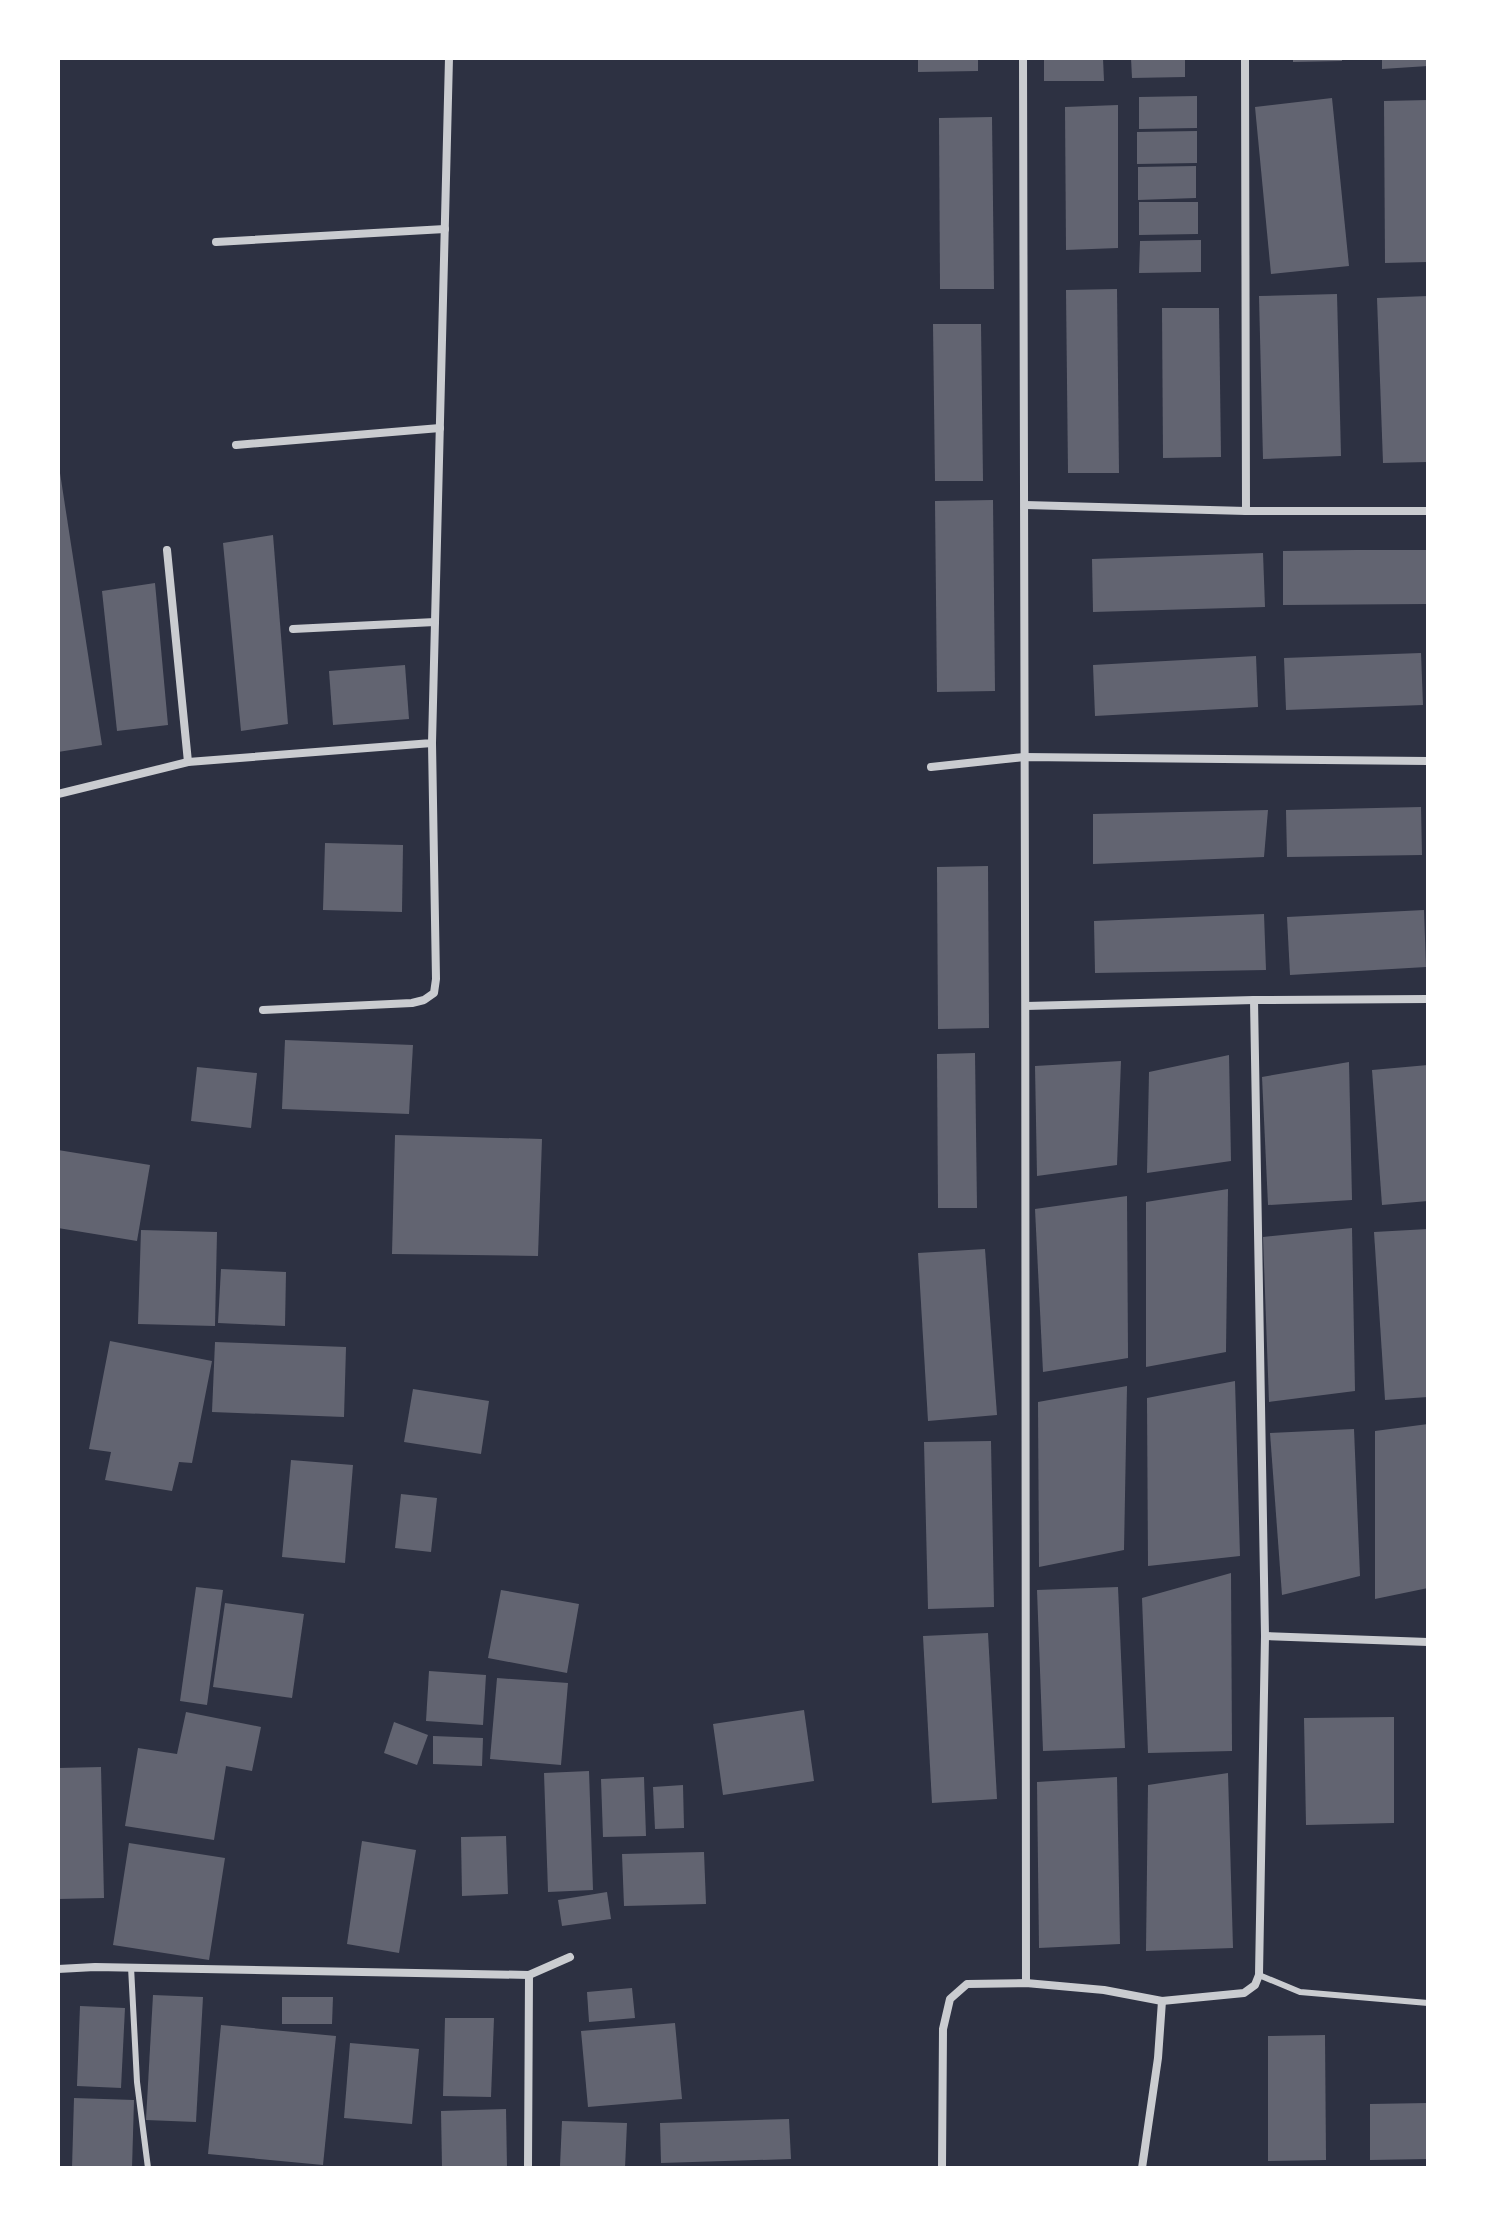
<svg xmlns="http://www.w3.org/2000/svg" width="1486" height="2226" font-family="'Archivo Narrow',sans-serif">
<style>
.building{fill:#626471}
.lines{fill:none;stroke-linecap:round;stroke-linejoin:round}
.service{stroke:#caccd0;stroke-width:6}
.minor{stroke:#caccd0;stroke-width:8}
</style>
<rect width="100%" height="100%" fill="#2d3142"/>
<g class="building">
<path d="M 918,58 L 978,58 L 978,71 L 918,72 Z"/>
<path d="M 1044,58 L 1103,58 L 1104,81 L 1044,81 Z"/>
<path d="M 1131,58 L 1185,58 L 1185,77 L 1132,78 Z"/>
<path d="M 1293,58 L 1342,58 L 1342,61 L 1293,62 Z"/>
<path d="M 1382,58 L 1428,58 L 1428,66 L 1382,69 Z"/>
<path d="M 1197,96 L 1197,128 L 1139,129 L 1139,97 Z"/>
<path d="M 1332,98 L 1349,266 L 1271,274 L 1255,107 Z"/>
<path d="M 1428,100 L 1428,262 L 1385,263 L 1384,101 Z"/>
<path d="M 1118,105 L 1118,248 L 1066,250 L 1065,107 Z"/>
<path d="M 992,117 L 994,289 L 940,289 L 939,118 Z"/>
<path d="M 1197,131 L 1197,163 L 1137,164 L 1137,132 Z"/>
<path d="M 1196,166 L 1196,198 L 1138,200 L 1138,167 Z"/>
<path d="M 1139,202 L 1198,202 L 1198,234 L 1139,235 Z"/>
<path d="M 1201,240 L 1201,272 L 1139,273 L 1140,241 Z"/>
<path d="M 1117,289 L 1119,473 L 1068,473 L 1066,290 Z"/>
<path d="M 1337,294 L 1341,456 L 1263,459 L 1259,296 Z"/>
<path d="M 1428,296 L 1428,462 L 1383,463 L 1377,298 Z"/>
<path d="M 1162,308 L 1219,308 L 1221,457 L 1163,458 Z"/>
<path d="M 933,324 L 981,324 L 983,481 L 935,481 Z"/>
<path d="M 58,473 L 60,473 L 102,745 L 58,752 Z"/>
<path d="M 993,500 L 995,691 L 937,692 L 935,501 Z"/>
<path d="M 273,535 L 288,724 L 241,731 L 223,543 Z"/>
<path d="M 1356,550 L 1426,550 L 1426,604 L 1283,605 L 1283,551 Z"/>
<path d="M 1263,553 L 1265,607 L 1093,612 L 1092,559 Z"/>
<path d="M 155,583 L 168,725 L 117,731 L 102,591 Z"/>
<path d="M 1421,653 L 1423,705 L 1286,710 L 1284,658 Z"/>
<path d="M 1256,656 L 1258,707 L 1095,716 L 1093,665 Z"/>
<path d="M 405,665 L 409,719 L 333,725 L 329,671 Z"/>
<path d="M 1421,807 L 1422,855 L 1287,857 L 1286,810 Z"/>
<path d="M 1268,810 L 1264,857 L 1093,864 L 1093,814 Z"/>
<path d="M 325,843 L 403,845 L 402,912 L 323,910 Z"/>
<path d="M 988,866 L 989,1028 L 938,1029 L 937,867 Z"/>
<path d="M 1424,910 L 1426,967 L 1290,975 L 1287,917 Z"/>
<path d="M 1264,914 L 1266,970 L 1095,973 L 1094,921 Z"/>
<path d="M 285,1040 L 413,1045 L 409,1114 L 282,1109 Z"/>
<path d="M 975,1053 L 977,1208 L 938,1208 L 937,1054 Z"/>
<path d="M 1229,1055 L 1231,1161 L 1147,1173 L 1149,1072 Z"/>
<path d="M 1121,1061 L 1117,1165 L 1037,1176 L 1035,1066 Z"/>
<path d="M 1349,1062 L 1352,1200 L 1268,1205 L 1262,1077 Z"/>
<path d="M 1428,1065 L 1428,1201 L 1382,1205 L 1372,1070 Z"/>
<path d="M 197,1067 L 257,1073 L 251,1128 L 191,1121 Z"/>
<path d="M 395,1135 L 542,1139 L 538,1256 L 392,1254 Z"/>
<path d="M 58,1150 L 150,1165 L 137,1241 L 58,1228 Z"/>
<path d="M 1228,1189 L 1226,1352 L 1146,1367 L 1146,1202 Z"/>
<path d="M 1127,1196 L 1128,1358 L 1043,1372 L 1035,1209 Z"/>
<path d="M 1352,1228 L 1355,1391 L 1269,1402 L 1263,1237 Z"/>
<path d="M 1428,1229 L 1428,1397 L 1385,1400 L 1374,1232 Z"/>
<path d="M 141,1230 L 217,1232 L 215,1326 L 138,1324 Z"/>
<path d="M 985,1249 L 997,1415 L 928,1421 L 918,1253 Z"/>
<path d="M 221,1269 L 286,1272 L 285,1326 L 218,1323 Z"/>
<path d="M 110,1341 L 212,1361 L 192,1463 L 179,1462 L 172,1491 L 105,1480 L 111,1452 L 89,1449 Z"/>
<path d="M 215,1342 L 346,1347 L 344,1417 L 212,1412 Z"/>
<path d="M 1235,1381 L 1240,1556 L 1148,1566 L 1147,1398 Z"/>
<path d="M 1127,1386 L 1124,1550 L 1039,1567 L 1038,1402 Z"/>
<path d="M 413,1389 L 489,1401 L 481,1454 L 404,1442 Z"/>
<path d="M 1428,1424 L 1428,1588 L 1375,1599 L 1375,1431 Z"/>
<path d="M 1354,1429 L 1360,1576 L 1282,1595 L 1270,1433 Z"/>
<path d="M 991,1441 L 994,1607 L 928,1609 L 924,1442 Z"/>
<path d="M 291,1460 L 353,1465 L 345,1563 L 282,1557 Z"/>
<path d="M 401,1494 L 437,1498 L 431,1552 L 395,1548 Z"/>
<path d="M 1231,1573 L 1232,1751 L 1148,1753 L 1142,1598 Z"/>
<path d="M 196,1587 L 223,1590 L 207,1705 L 180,1701 Z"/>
<path d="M 1118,1587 L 1125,1748 L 1043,1751 L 1037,1590 Z"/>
<path d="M 501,1590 L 579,1604 L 567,1673 L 488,1658 Z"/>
<path d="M 225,1603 L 304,1614 L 292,1698 L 213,1687 Z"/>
<path d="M 988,1633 L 997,1799 L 932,1803 L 923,1636 Z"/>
<path d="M 429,1671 L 486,1675 L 483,1725 L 426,1721 Z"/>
<path d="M 497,1678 L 568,1683 L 561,1765 L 490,1759 Z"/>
<path d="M 804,1710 L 814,1781 L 723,1795 L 713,1724 Z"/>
<path d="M 186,1712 L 261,1727 L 252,1771 L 226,1766 L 214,1840 L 125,1826 L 138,1748 L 177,1754 Z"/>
<path d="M 1394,1717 L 1394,1823 L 1306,1825 L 1304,1718 Z"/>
<path d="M 394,1722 L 428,1735 L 417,1765 L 384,1753 Z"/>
<path d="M 433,1736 L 483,1738 L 482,1766 L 433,1764 Z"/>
<path d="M 101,1767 L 104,1898 L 58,1899 L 58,1768 Z"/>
<path d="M 589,1771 L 593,1890 L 548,1892 L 544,1773 Z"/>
<path d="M 1228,1773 L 1233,1948 L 1146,1951 L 1148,1785 Z"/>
<path d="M 644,1777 L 646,1836 L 603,1837 L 601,1779 Z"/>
<path d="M 1117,1777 L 1120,1944 L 1039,1948 L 1037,1782 Z"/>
<path d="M 683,1785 L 684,1828 L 655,1829 L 653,1787 Z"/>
<path d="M 506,1836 L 508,1894 L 462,1896 L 461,1837 Z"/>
<path d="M 362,1841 L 416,1850 L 399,1953 L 347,1944 Z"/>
<path d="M 129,1843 L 225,1858 L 209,1960 L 113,1945 Z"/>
<path d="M 704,1852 L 706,1904 L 624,1906 L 622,1854 Z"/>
<path d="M 607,1892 L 611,1919 L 562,1926 L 558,1900 Z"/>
<path d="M 632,1988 L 635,2018 L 589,2022 L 587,1992 Z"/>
<path d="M 153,1995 L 203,1997 L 196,2122 L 146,2120 Z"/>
<path d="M 282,1997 L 333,1997 L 332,2024 L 282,2024 Z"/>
<path d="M 80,2006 L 125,2008 L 121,2088 L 77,2086 Z"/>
<path d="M 445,2018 L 494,2018 L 491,2097 L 443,2096 Z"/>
<path d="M 675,2023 L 682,2099 L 588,2107 L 581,2031 Z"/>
<path d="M 221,2025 L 336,2036 L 323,2165 L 208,2154 Z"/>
<path d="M 1325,2035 L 1326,2160 L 1268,2161 L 1268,2036 Z"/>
<path d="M 350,2043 L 419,2049 L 412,2124 L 344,2118 Z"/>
<path d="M 74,2098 L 134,2100 L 132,2168 L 72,2168 Z"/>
<path d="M 1428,2103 L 1428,2159 L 1370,2160 L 1370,2104 Z"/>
<path d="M 506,2109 L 507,2168 L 442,2168 L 441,2111 Z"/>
<path d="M 789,2119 L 791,2159 L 661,2163 L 660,2123 Z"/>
<path d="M 562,2121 L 627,2123 L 625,2168 L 560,2166 Z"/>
</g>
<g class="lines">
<g class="service">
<path d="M 131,1967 L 137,2082 L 148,2168"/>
<path d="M 1259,1975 L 1300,1992 L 1428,2003"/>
</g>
<g class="minor">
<path d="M 1023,58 C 1025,700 1026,1341 1026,1983"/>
<path d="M 1245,58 L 1246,511"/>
<path d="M 216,242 L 445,229"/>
<path d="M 236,445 L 440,428"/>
<path d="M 1025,505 L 1246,511 L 1428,511"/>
<path d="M 167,550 L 188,762"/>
<path d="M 293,629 L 435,622"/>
<path d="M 931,767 L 1024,757 L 1428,761"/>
<path d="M 58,794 L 188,762 L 432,743 L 449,58"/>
<path d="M 1026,1006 L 1254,1000 L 1428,999"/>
<path d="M 263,1010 L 412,1003 L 424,1000 L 434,993 L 436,979 L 432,743"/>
<path d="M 1265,1636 L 1428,1642"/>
<path d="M 58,1969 L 95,1967 L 529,1975 L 570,1957"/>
<path d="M 528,2168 L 529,1975"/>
<path d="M 942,2168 L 943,2029 L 950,1999 L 967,1984 L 1026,1983 L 1104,1990 L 1162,2001 L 1244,1993 L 1255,1985 L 1259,1975 L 1265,1636 L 1254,1000"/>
<path d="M 1142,2168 L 1158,2058 L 1162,2001"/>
</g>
</g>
<rect width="1486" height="2226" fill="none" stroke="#ffffff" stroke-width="120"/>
</svg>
